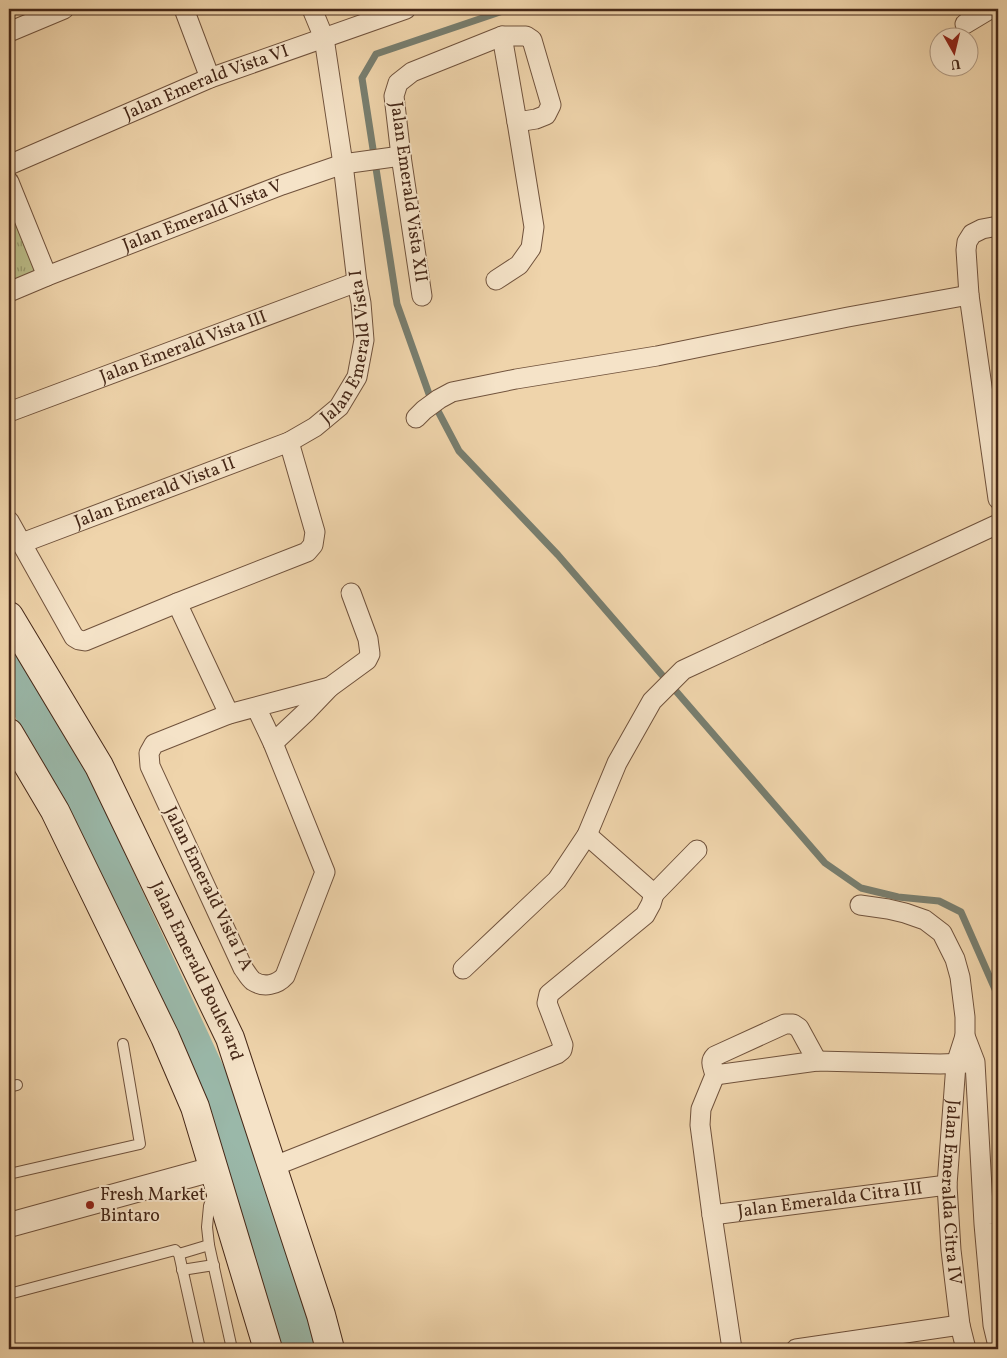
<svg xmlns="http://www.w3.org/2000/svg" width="1007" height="1358" font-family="Vollkorn,serif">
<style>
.park{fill:url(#park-tufts);stroke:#807250}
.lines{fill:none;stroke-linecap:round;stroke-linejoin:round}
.stream{stroke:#787e6f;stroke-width:7}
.river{stroke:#9ab8a9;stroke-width:42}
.service-casing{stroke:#70523c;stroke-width:12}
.minor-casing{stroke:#70523c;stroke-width:21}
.tertiary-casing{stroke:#70523c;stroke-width:26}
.secondary-casing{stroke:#452717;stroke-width:30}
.service{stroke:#f5e3c8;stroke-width:10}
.minor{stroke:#f5e3c8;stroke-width:19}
.tertiary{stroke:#f5e3c8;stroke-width:24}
.secondary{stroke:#f5e3c8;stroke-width:28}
.poi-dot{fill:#8f2418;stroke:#f5e3c8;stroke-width:2}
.labels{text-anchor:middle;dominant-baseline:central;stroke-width:4;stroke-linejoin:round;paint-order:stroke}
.street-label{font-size:18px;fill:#452717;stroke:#f5e3c8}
.poi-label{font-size:18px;fill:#452717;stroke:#f5e3c8;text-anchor:start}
</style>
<defs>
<pattern id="park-tufts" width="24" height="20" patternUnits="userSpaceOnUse" patternTransform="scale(1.25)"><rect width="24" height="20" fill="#babc88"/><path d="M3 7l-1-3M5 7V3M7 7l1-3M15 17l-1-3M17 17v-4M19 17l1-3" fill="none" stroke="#99996e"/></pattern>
</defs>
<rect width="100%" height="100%" fill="#efd4ab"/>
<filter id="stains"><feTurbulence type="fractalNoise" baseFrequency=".004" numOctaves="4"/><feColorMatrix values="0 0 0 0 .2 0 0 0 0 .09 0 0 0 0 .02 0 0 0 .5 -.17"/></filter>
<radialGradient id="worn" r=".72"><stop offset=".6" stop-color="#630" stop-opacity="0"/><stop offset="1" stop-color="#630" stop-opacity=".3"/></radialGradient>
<path class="park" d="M 9,182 L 47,276 L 9,292 Z"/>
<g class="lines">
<path class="stream" d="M 509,9 L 376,54 L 362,78 L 397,304 L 429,394 L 459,451 L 558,555 L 825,863 L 861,888 L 898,897 L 939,901 L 961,912 L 998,996"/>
<path class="river" d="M 9,658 L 18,673 L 231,1132 L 295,1349"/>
<g class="service-casing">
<g id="service">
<path d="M 9,1087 L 17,1085"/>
<path d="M 9,1174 L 140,1144 L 123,1044"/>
<path d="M 214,1191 L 209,1206 L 207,1227 L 209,1245 L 232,1349"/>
<path d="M 179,1254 L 209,1245"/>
<path d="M 182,1270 L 214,1265"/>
<path d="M 9,1294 L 175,1250 L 179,1254 L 200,1349"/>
</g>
</g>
<g class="minor-casing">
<g id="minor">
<path d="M 184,9 L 210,78"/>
<path d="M 965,24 L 990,9"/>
<path d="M 9,32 L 64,9"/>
<path id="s1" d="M 9,165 L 210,78 L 406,9"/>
<path d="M 9,182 L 47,276"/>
<path d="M 998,226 L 982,229 L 972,234 L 967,242 L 966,250 L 969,295 L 998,499"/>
<path d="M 496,280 L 519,265 L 531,248 L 534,227 L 517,122 L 502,36"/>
<path id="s2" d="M 9,292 L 47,276 L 282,185 L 343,164 L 401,156"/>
<path d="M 422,296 L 401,156 L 394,96 L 398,83 L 412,72 L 502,36 L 526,36 L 532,40 L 551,105 L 546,115 L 536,119 L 517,122"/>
<path id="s3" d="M 9,412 L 357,282"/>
<path d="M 416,418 L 424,410 L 439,399 L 452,392 L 516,379 L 657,356 L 848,317 L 969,295"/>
<path d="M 9,521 L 74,637 L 79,640 L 85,641 L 177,603 L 307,552 L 313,545 L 315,532 L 289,442"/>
<path id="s4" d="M 22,543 L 289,442 L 315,427 L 339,407 L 357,377 L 364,340 L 361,303 L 357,282 L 343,164 L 324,38 L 312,9"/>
<path d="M 177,603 L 229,714"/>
<path d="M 256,707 L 273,743 L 325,872 L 285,976 C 277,985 264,988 253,981 C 249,978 246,972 243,968 L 150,766 L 149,753 L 154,744 L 229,714 L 330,687"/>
<path d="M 273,743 L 307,711 L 330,687 L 367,660 L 370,654 L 368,639 L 351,593"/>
<path d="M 654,894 L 697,850"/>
<path d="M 860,905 L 888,909 L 905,913 L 925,920 L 942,933 L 955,959 L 960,977 L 965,1017 L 965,1036 L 975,1062 L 984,1224 L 993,1325 L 998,1346"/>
<path d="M 463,969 L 557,880 L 587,835 L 617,763 L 652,701 L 683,670 L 998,524"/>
<path id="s5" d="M 965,1036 L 956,1064 L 947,1185 L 951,1250 L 960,1325 L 966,1349"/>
<path d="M 715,1075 L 701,1109 L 700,1125 L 712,1215 L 732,1349"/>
<path d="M 715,1075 L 817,1061 L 940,1064 L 968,1063"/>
<path d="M 715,1075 C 713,1067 709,1062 715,1056 L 785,1024 L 793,1024 L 799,1028 L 817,1061"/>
<path d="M 272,1167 L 557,1054 L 562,1050 L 563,1045 L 547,1003 L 549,994 L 645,915 L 651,904 L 654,894 L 587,835"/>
<path id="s6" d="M 712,1215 L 947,1185"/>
<path d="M 796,1349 L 960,1325"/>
</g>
</g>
<g class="tertiary-casing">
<path id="tertiary" d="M 9,1225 L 213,1169"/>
</g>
<g class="secondary-casing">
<g id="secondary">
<path id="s7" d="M 9,616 L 99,766 L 230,1038 L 321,1315 L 330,1349"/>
<path d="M 9,733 L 55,811 L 165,1037 L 195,1107 L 268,1349"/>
</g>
</g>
<use href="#service" class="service"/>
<use href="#minor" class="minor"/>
<use href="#tertiary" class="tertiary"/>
<use href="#secondary" class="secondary"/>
</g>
<circle class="poi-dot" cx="90" cy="1205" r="5"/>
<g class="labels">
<g class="street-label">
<text stroke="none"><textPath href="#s1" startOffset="214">Jalan Emerald Vista VI</textPath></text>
<text transform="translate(408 192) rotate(82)">Jalan Emerald Vista XII</text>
<text stroke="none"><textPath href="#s2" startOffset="208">Jalan Emerald Vista V</textPath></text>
<text stroke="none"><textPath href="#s4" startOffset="408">Jalan Emerald Vista I</textPath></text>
<text stroke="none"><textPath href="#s3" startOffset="186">Jalan Emerald Vista III</textPath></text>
<text stroke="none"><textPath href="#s4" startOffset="142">Jalan Emerald Vista II</textPath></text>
<text transform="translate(208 889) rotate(64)">Jalan Emerald Vista I A</text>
<text stroke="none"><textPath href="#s7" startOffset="402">Jalan Emerald Boulevard</textPath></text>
<text stroke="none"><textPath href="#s5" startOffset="158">Jalan Emeralda Citra IV</textPath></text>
<text stroke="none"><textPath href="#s6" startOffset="119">Jalan Emeralda Citra III</textPath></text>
</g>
<g class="poi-label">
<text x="100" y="1195">Fresh Market<tspan x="100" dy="21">Bintaro</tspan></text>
</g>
</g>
<rect width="1007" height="1358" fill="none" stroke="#efd4ab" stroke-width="30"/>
<rect x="10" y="10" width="987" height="1338" fill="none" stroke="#452717" stroke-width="2.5"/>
<rect x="15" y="15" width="977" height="1328" fill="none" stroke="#452717"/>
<g transform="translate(954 52) rotate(172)"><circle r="24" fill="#f5e3c8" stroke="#af9881"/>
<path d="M0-4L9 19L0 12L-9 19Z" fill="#8f2418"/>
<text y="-8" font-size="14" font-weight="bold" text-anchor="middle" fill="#452717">U</text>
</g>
<rect width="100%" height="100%" filter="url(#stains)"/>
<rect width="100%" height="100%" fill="url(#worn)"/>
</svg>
